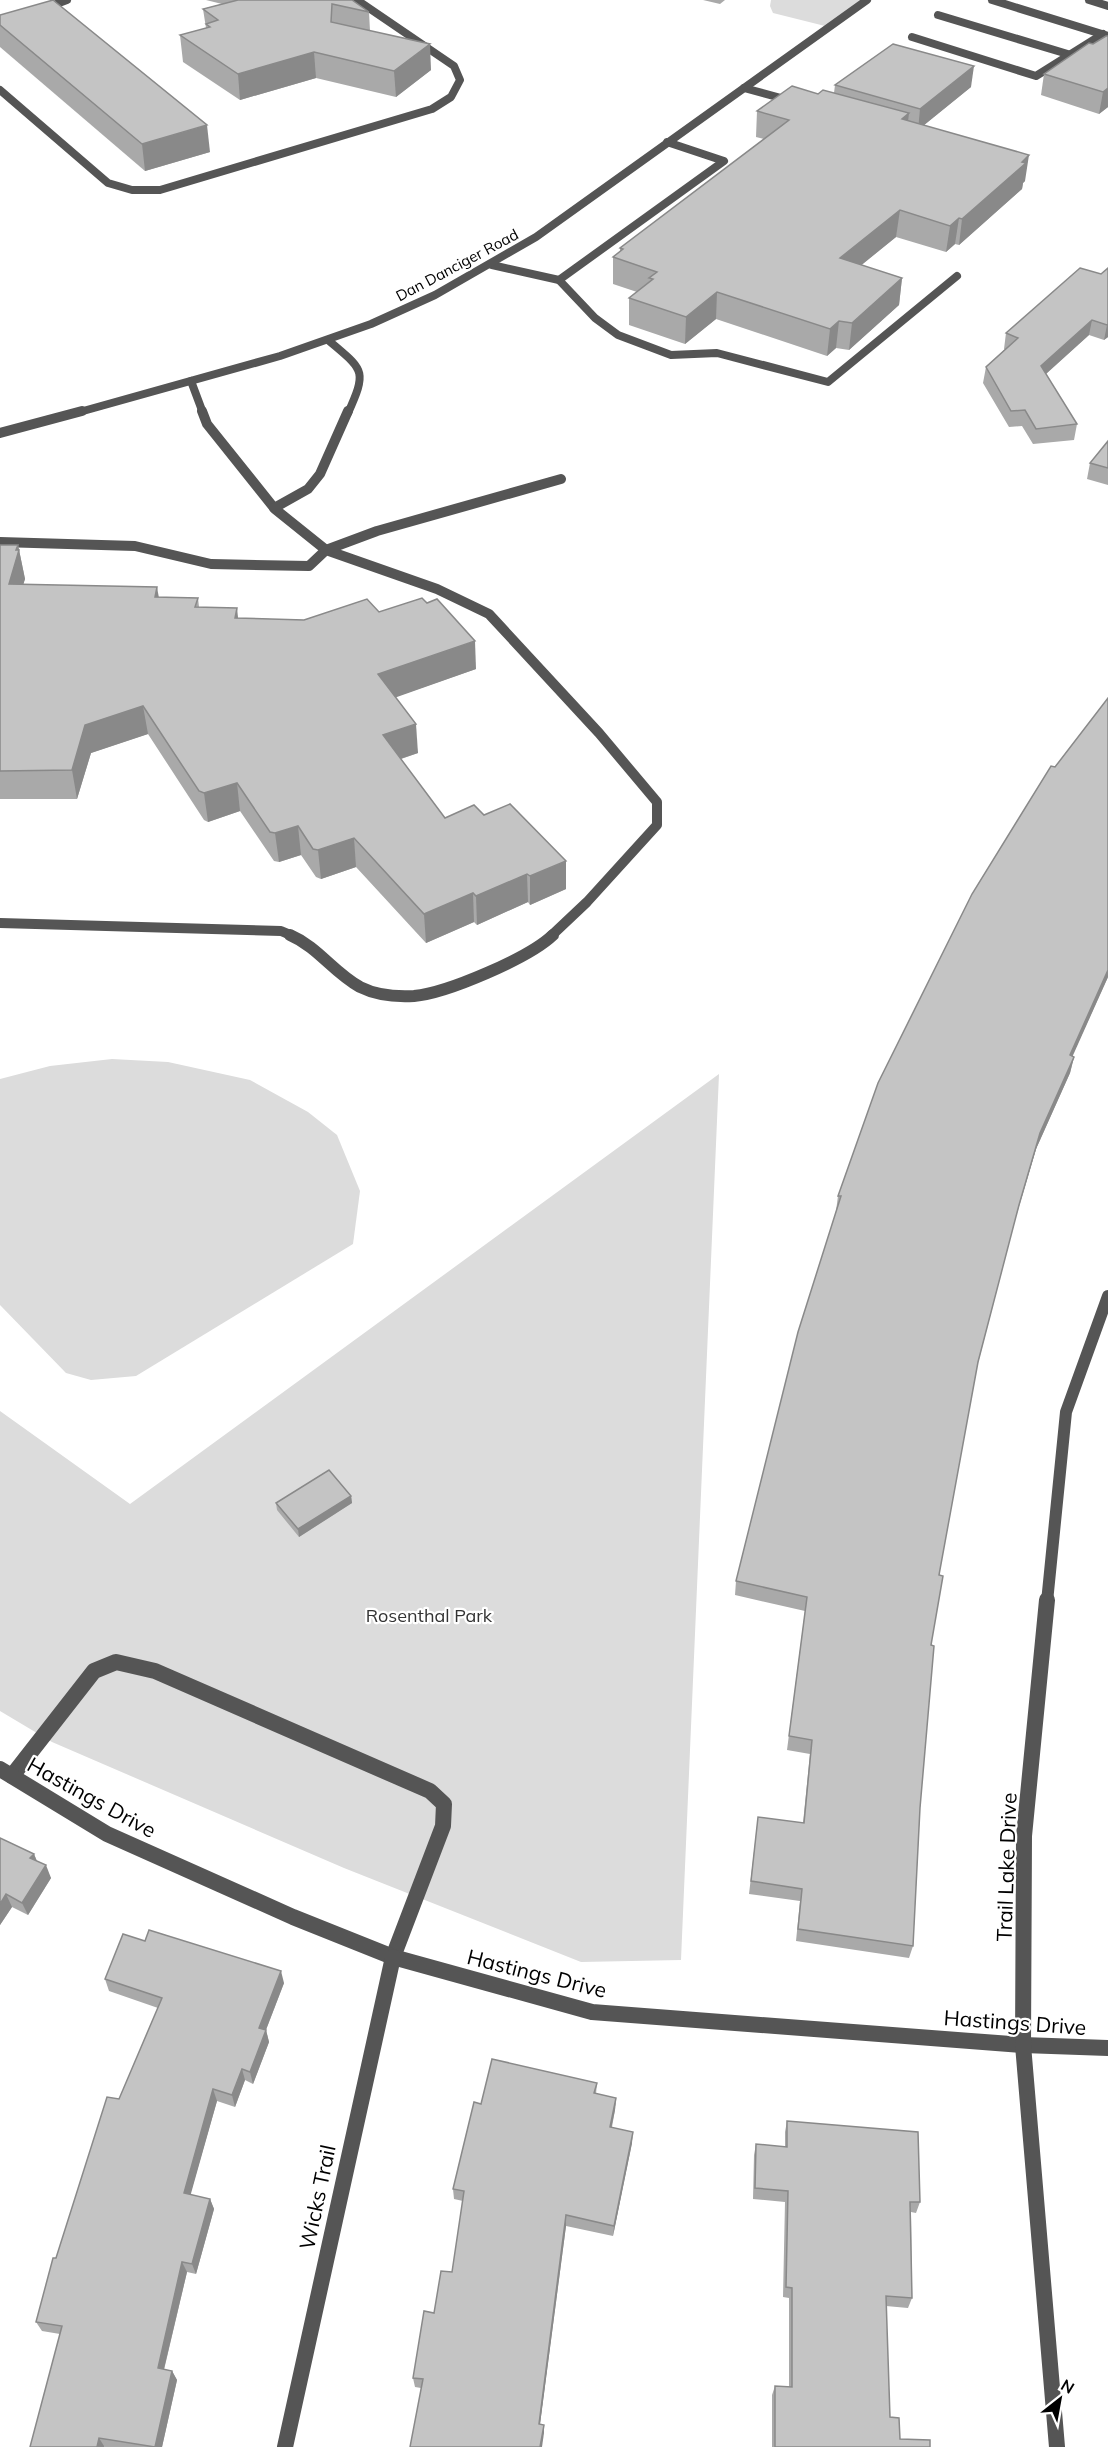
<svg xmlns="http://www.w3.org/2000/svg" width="1108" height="2447" font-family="Mulish,sans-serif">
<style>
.green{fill:#dcdcdc}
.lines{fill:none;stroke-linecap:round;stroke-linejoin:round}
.service-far3{stroke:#555;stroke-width:8}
.service-far2{stroke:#555;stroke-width:10}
.service-far1{stroke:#555;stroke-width:12}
.service{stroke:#555;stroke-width:16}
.minor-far2{stroke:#555;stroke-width:8}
.minor-far1{stroke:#555;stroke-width:10}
.minor{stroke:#555;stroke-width:16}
.tertiary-far1{stroke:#555;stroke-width:12}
.tertiary{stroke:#555;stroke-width:16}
.wall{fill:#a9a9a9}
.shaded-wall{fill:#898989}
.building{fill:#c4c4c4;stroke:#898989;stroke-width:1.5}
.labels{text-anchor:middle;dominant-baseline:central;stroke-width:4.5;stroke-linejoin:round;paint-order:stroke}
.far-street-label{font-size:15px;fill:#000;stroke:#fff}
.park-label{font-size:18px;fill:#333;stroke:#fff}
.near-street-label{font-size:21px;fill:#000;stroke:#fff}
</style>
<rect width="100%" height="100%" fill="#fff"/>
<g class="green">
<path d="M 771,0 L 867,0 L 829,27 L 773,13 L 770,6 Z"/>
<path d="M 112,1059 L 168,1062 L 250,1080 L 308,1112 L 337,1135 L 360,1191 L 353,1244 L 136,1376 L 91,1380 L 66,1373 L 0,1305 L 0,1079 L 50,1066 Z"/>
<path d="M 719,1074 L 681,1960 L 581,1962 L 344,1868 L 52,1742 L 0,1711 L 0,1411 L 130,1504 Z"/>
</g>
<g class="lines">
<g class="service-far3">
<path d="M 1089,0 L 1108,6"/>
<path d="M 43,9 L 67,0"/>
<path d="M 938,15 L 1071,55"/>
<path d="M 912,37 L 1036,76 L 1103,34"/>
<path d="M 744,88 L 792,101"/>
<path d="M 0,90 L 108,183 L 132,190 L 160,190 L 432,109 L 451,97 L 460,80 L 454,66 L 357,0"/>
<path d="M 492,265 L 559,280 L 724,161 L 667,142"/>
<path d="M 559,280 L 595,318 L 618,335 L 671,355 L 717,353 L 828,382 L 957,276"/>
<path d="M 328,340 C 363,370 368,369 348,413"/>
<path d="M 191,381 L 203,413"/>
</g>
<g class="service-far2">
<path d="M 202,411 L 207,424 L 275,509 L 326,550 L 437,589 L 489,614 L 599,733 L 657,802 L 657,825 L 587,902 L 551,936"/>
<path d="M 274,508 L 308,489 L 320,474 L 348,411"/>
<path d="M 0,542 L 135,546 L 211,564 L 309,566 L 326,550 L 377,531 L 561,479"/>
<path d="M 0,923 L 281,931 L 293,936"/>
</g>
<path class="service-far1" d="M 290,935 C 318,947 333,972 360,987 C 376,995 396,997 414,996 C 447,993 529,958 553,935"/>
<path class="service" d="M 12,1776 L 94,1671 L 116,1662 L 155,1671 L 430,1791 L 444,1804 L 443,1826 L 393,1957"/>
<g class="minor-far2">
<path d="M 992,0 L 1108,36"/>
<path d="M 76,413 L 280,356 L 371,324 L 435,295 L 536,237 L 867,0"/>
</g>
<path class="minor-far1" d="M 0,433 L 82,411"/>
<g class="minor">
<path d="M 0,1769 L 107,1834 L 293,1917 L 393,1957 L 592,2012 L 1023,2045 L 1108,2048"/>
<path d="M 285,2447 L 393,1957"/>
</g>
<path class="tertiary-far1" d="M 1047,1602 L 1066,1412 L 1108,1296"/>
<path class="tertiary" d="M 1047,1600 L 1024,1836 L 1023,2045 L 1057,2447"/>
</g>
<g class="wall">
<path d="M 206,0 L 352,0 L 369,12 L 370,31 L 431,70 L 396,97 L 316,78 L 240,100 L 183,62 L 180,35 L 206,28 L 203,9 L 222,4 Z"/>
<path d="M 703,0 L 725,0 L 720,4 Z"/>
<path d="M 0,15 L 210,152 L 145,171 L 0,47 Z"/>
<path d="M 1108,36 L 1108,107 L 1099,114 L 1041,95 L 1044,74 L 1093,44 Z"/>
<path d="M 835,85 L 971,87 L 924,125 L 1025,181 L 1023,183 L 1022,189 L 959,245 L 955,244 L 946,252 L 896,237 L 861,265 L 902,278 L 899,305 L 849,350 L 836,348 L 827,356 L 716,319 L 685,344 L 629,325 L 629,298 L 637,292 L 613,284 L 613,257 L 620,252 L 620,248 L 764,139 L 756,137 L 757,111 L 818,94 L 834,93 Z"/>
<path d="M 1108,268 L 1108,337 L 1104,340 L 1089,335 L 1046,374 L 1077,424 L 1074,440 L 1033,444 L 1022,426 L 1009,427 L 983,383 L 986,367 L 1005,349 L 1004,349 L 1006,333 L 1101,274 Z"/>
<path d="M 1108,441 L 1108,485 L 1087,479 L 1090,463 Z"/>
<path d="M 0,545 L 18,545 L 25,579 L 23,584 L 159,597 L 198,598 L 199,607 L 238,618 L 304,620 L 379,612 L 476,669 L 395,697 L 418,753 L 401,759 L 445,818 L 484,815 L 566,889 L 530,905 L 528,902 L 477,925 L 474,922 L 426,943 L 356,867 L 321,879 L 316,877 L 301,855 L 279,862 L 274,861 L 240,811 L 208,822 L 204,820 L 148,734 L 91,753 L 77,799 L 0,799 Z"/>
<path d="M 1108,698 L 1108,977 L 1072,1056 L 1074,1057 L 1070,1073 L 1036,1149 L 1015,1220 L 977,1367 L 939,1575 L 931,1645 L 920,1808 L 913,1946 L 909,1958 L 796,1941 L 800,1901 L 749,1894 L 758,1817 L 803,1823 L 810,1754 L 787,1750 L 805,1611 L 735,1595 L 736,1581 L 836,1211 L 838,1196 L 1055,767 Z"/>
<path d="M 351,1496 L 352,1503 L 299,1537 L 277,1510 L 276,1503 Z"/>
<path d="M 0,1838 L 34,1854 L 37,1861 L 51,1878 L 28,1915 L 12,1907 L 0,1925 Z"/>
<path d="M 105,1979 L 284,1983 L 266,2030 L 269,2042 L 253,2084 L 245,2080 L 235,2107 L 217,2101 L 190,2195 L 210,2199 L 214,2209 L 196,2274 L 187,2272 L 164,2370 L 172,2371 L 177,2380 L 162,2447 L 30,2447 L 60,2334 L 42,2331 L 36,2322 L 56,2258 L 119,2099 L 158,2008 L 109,1991 Z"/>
<path d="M 597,2083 L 596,2094 L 616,2098 L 615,2110 L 612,2127 L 632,2143 L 613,2236 L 566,2226 L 540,2424 L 544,2425 L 544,2433 L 421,2388 L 415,2387 L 413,2378 L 434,2313 L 452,2272 L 463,2201 L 454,2199 L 453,2189 L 481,2104 Z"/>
<path d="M 787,2121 L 920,2202 L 916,2213 L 911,2212 L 912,2298 L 908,2308 L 886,2306 L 890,2417 L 900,2439 L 930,2447 L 772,2447 L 772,2395 L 775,2386 L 789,2387 L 789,2298 L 783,2297 L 785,2202 L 753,2199 L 754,2155 L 756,2144 L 785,2147 L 785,2132 Z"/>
</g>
<g class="shaded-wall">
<path d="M 430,44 L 431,70 L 396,97 L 394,71 Z"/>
<path d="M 314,52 L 316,78 L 240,100 L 238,74 Z"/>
<path d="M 974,66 L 971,87 L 918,130 L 920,109 Z"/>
<path d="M 1108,88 L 1108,107 L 1099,114 L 1103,92 Z"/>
<path d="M 909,113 L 906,139 L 902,119 Z"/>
<path d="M 207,125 L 210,152 L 145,171 L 142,144 Z"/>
<path d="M 1029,155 L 1025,181 L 1023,183 L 1022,189 L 959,245 L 962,219 Z"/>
<path d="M 900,210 L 896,237 L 837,285 L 840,258 Z"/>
<path d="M 959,218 L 955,244 L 946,252 L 950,226 Z"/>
<path d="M 902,278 L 899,305 L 849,350 L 852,323 Z"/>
<path d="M 717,292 L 716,319 L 685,344 L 686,317 Z"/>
<path d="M 1092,320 L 1089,335 L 1038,381 L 1041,366 Z"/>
<path d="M 839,321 L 836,348 L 827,356 L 830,329 Z"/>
<path d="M 1108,324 L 1108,337 L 1104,340 L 1107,325 Z"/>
<path d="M 18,545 L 25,579 L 15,612 L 9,584 Z"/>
<path d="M 157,587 L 162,615 L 155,597 Z"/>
<path d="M 237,608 L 240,636 L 235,618 Z"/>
<path d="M 475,641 L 476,669 L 380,703 L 378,674 Z"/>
<path d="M 143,706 L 148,734 L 91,753 L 77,799 L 72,770 L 85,725 Z"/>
<path d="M 416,724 L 418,753 L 385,764 L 383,735 Z"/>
<path d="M 237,783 L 240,811 L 208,822 L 204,793 Z"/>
<path d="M 298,826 L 301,855 L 279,862 L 275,833 Z"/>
<path d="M 354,838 L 356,867 L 321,879 L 318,850 Z"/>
<path d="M 566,861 L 566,889 L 530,905 L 530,876 Z"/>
<path d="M 527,874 L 528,902 L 477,925 L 476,896 Z"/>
<path d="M 473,893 L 474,922 L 426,943 L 424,914 Z"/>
<path d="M 1108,970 L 1108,977 L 1066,1071 L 1070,1055 Z"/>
<path d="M 1074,1057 L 1070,1073 L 1036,1149 L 1015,1220 L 1040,1133 Z"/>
<path d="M 351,1496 L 352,1503 L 299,1537 L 298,1529 Z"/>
<path d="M 34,1854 L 39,1867 L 30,1858 Z"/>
<path d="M 46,1865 L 51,1878 L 28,1915 L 22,1903 Z"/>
<path d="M 6,1894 L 12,1907 L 0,1925 L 0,1904 Z"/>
<path d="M 281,1971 L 284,1983 L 262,2040 L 259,2028 Z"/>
<path d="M 266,2030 L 269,2042 L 253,2084 L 250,2072 Z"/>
<path d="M 242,2069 L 245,2080 L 235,2107 L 232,2095 Z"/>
<path d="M 213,2089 L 217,2101 L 188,2204 L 184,2193 Z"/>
<path d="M 616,2098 L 615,2110 L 609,2138 L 610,2127 Z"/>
<path d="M 633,2132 L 632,2143 L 613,2236 L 614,2226 Z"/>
<path d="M 210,2199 L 214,2209 L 196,2274 L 192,2264 Z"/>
<path d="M 566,2215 L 566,2226 L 539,2432 L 539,2424 Z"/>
<path d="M 182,2262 L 187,2272 L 162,2377 L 158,2368 Z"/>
<path d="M 172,2371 L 177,2380 L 162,2447 L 155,2447 Z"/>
<path d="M 544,2425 L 544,2433 L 542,2447 L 540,2447 Z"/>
<path d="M 99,2438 L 104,2446 L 104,2447 L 97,2447 Z"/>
</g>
<g class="building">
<path d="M 53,0 L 207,125 L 142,144 L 0,25 L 0,15 Z"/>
<path d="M 238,0 L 352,0 L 369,12 L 332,4 L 331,22 L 430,44 L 394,71 L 314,52 L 238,74 L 180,35 L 210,27 L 206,24 L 218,20 L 203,9 Z"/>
<path d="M 1106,36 L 1108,36 L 1108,88 L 1103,92 L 1044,74 L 1089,43 L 1093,44 Z"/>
<path d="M 893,44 L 974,66 L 920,109 L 835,85 Z"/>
<path d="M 792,86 L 818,94 L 823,90 L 909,113 L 902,119 L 1029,155 L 1022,162 L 1026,163 L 962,219 L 959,218 L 950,226 L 900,210 L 840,258 L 902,278 L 852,323 L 839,321 L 830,329 L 717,292 L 686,317 L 629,298 L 653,279 L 649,278 L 657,272 L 613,257 L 623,249 L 620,248 L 789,120 L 757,111 Z"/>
<path d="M 1080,268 L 1101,274 L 1108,268 L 1108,324 L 1107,325 L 1092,320 L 1041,366 L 1077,424 L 1036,429 L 1025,410 L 1011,411 L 986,367 L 1018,338 L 1006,333 Z"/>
<path d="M 1108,441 L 1108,468 L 1090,463 Z"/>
<path d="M 0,545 L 18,545 L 16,550 L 19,550 L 9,584 L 157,587 L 155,597 L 198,598 L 195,607 L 237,608 L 235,618 L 304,620 L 367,599 L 379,612 L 422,598 L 427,603 L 437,599 L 475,641 L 378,674 L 416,724 L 383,735 L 445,818 L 474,805 L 484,815 L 510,804 L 566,861 L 530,876 L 527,874 L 476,896 L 473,893 L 424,914 L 354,838 L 318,850 L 313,849 L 298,826 L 275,833 L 270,832 L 237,783 L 204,793 L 199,791 L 143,706 L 85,725 L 72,770 L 0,771 Z"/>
<path d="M 1108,698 L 1108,970 L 1070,1055 L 1074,1057 L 1040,1133 L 1019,1205 L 978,1362 L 939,1575 L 943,1576 L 931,1645 L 934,1646 L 920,1808 L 913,1946 L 798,1929 L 802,1889 L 751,1881 L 758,1817 L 804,1823 L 812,1740 L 789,1736 L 807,1597 L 736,1581 L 798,1332 L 841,1196 L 838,1196 L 878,1083 L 972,894 L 1051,766 L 1055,767 Z"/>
<path d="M 329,1470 L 351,1496 L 298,1529 L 276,1503 Z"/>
<path d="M 0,1838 L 34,1854 L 30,1858 L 46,1865 L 22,1903 L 6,1894 L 0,1904 Z"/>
<path d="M 149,1930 L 281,1971 L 259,2028 L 266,2030 L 250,2072 L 242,2069 L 232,2095 L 213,2089 L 184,2193 L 210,2199 L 192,2264 L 182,2262 L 158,2368 L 172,2371 L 155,2447 L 99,2438 L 97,2447 L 30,2447 L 62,2326 L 36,2322 L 53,2258 L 56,2258 L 107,2097 L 119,2099 L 162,1998 L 105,1979 L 123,1934 L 145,1941 Z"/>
<path d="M 492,2059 L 597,2083 L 594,2093 L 616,2098 L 610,2127 L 633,2132 L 614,2226 L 566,2215 L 539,2424 L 544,2425 L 540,2447 L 410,2447 L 423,2379 L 413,2378 L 424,2311 L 434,2313 L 441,2271 L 452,2272 L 464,2191 L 453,2189 L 474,2102 L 481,2104 Z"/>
<path d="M 787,2121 L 918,2132 L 920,2202 L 910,2202 L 912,2298 L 886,2296 L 890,2417 L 899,2418 L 900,2439 L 930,2440 L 930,2447 L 775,2447 L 775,2386 L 792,2387 L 792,2288 L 786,2287 L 788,2191 L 755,2188 L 756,2144 L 787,2147 Z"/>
</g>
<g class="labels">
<g class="far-street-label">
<text transform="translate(457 265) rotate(-28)">Dan Danciger Road</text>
</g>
<g class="park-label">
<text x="429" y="1615">Rosenthal Park</text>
</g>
<g class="near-street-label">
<text transform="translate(92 1797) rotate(29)">Hastings Drive</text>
<text transform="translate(1006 1867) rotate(-88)">Trail Lake Drive</text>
<text transform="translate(537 1973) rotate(14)">Hastings Drive</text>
<text transform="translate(1015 2022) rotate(4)">Hastings Drive</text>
<text transform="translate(317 2197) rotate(-78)">Wicks Trail</text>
</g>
</g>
<g transform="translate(1060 2399) rotate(31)" stroke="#ffffff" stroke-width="4.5" paint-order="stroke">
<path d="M0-4.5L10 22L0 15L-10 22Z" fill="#000000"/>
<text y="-9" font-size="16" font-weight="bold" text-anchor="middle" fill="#000000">N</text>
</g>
</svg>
